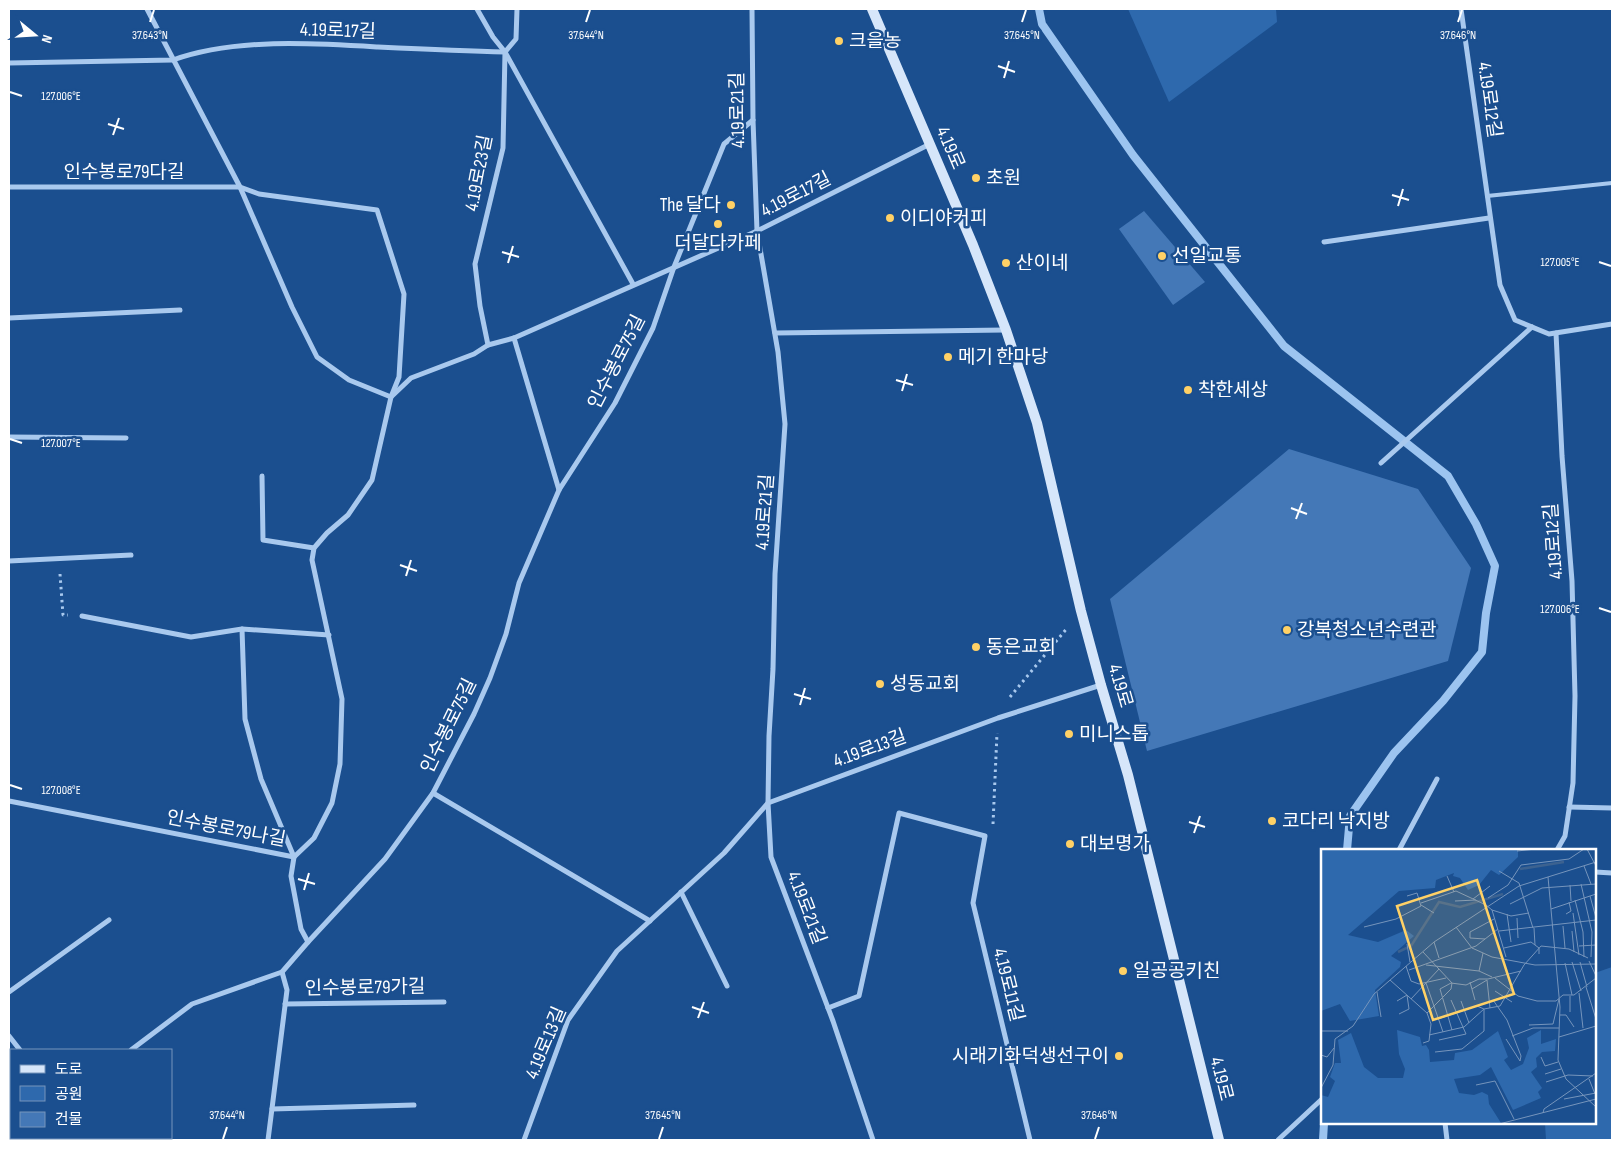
<svg xmlns="http://www.w3.org/2000/svg" width="1621" height="1149" font-family="'Sofia Sans Condensed','Noto Sans KR',sans-serif">
<style>
.green{fill:#2e69ad}
.lines{fill:none;stroke-linecap:round;stroke-linejoin:round}
.stream{stroke:#9cc4f0;stroke-width:8}
.building{fill:#4478b7}
.path{stroke:#a9c9ee;stroke-width:3;stroke-dasharray:2.5 4;stroke-linecap:butt}
.lane{stroke:#a9c9ee;stroke-width:4}
.street{stroke:#a9c9ee;stroke-width:5}
.secondary{stroke:#d6e6fa;stroke-width:10}
.ticks{fill:none;stroke:#fff;stroke-width:2}
.poi-dot{fill:#ffd166;stroke:#1b4f8f;stroke-width:2}
.labels{text-anchor:middle;dominant-baseline:central;stroke-width:5;stroke-linejoin:round;paint-order:stroke}
.street-label{font-size:19px;fill:#fff;stroke:#1b4f8f}
.poi-label{font-size:19px;fill:#fff;stroke:#1b4f8f;text-anchor:start}
.inset-river{fill:none;stroke:#3c6290;stroke-width:2.5}
.inset-road{fill:none;stroke:#7695bc;stroke-width:1}
.view{fill:#ffd166;fill-opacity:0.15;stroke:#ffd166;stroke-width:2.5}
.inset-edge{fill:none;stroke:#fff;stroke-width:2.5}
.ticks-label{font-size:12px;text-anchor:middle;fill:#fff;stroke:#1b4f8f;stroke-width:5;stroke-linejoin:round;paint-order:stroke}
</style>
<rect width="100%" height="100%" fill="#1b4f8f"/>
<g class="green">
<path d="M 1128,9 L 1276,9 L 1277,22 L 1169,102 Z"/>
<path d="M 1612,967 L 1612,1140 L 1546,1140 L 1545,1123 L 1595,1123 L 1595,973 Z"/>
</g>
<g class="lines">
<g class="stream">
<path d="M 1039,9 L 1042,24 L 1133,155 L 1284,346 L 1448,476 L 1476,524 L 1495,566 L 1486,613 L 1482,652 L 1443,701 L 1394,753 L 1350,816 L 1347,850"/>
<path d="M 1323,1140 L 1324,1123"/>
</g>
</g>
<g class="building">
<path d="M 1144,211 L 1205,282 L 1173,305 L 1119,229 Z"/>
<path d="M 1289,449 L 1418,489 L 1471,568 L 1448,661 L 1147,751 L 1110,599 Z"/>
</g>
<g class="lines">
<g class="path">
<path d="M 60,574 L 63,615 L 68,615"/>
<path d="M 1010,697 L 1068,627"/>
<path d="M 993,824 L 997,733"/>
</g>
<path class="lane" d="M 1487,196 L 1612,183"/>
<g class="street">
<path d="M 147,9 L 240,187 L 292,307 L 317,357 L 349,380 L 391,397 L 411,378 L 474,354 L 488,345 L 514,338 L 757,231 L 930,144"/>
<path d="M 477,9 L 493,37 L 505,52 L 633,284"/>
<path d="M 752,9 L 753,120 L 757,231 L 778,352 L 785,424 L 775,574 L 773,669 L 769,736 L 768,803 L 771,857 L 833,1021 L 873,1140"/>
<path d="M 1461,9 L 1500,285 L 1515,320 L 1549,334 L 1612,324"/>
<path d="M 9,63 L 173,60 C 235,38 313,43 378,47 C 420,49 462,51 505,52"/>
<path d="M 9,187 L 240,187 L 259,194 L 377,210 L 404,294 L 399,377 L 391,397 L 372,480 L 348,515 L 327,533 L 314,548 L 312,560 L 342,699 L 340,764 L 332,803 L 314,838 L 294,857 L 291,876 L 301,929 L 308,942 L 282,972 L 287,990 L 268,1140"/>
<path d="M 1324,242 L 1489,218"/>
<path d="M 9,318 L 180,310"/>
<path d="M 775,333 L 1005,330"/>
<path d="M 1556,333 L 1562,456 L 1572,581 L 1575,696 L 1573,783 L 1565,836 L 1557,850"/>
<path d="M 514,338 L 559,490"/>
<path d="M 488,345 L 480,306 L 475,264 L 503,148 L 505,52 L 516,39 L 517,9"/>
<path d="M 9,437 L 126,438"/>
<path d="M 1381,463 L 1532,327"/>
<path d="M 262,476 L 263,540 L 314,548"/>
<path d="M 9,561 L 131,555"/>
<path d="M 82,616 L 191,637 L 242,629 L 329,635"/>
<path d="M 242,629 L 245,719 L 261,779 L 294,857"/>
<path d="M 433,793 L 650,921"/>
<path d="M 9,801 L 294,857"/>
<path d="M 1569,807 L 1612,808"/>
<path d="M 1399,850 L 1437,779"/>
<path d="M 1595,872 L 1612,873"/>
<path d="M 681,892 L 727,986"/>
<path d="M 308,942 L 385,859 L 433,793 L 474,714 L 490,678 L 506,634 L 519,583 L 559,490 L 615,403 L 653,328 L 674,267 L 724,144 L 753,120"/>
<path d="M 9,992 L 109,920"/>
<path d="M 285,1004 L 444,1002"/>
<path d="M 828,1008 L 859,996 L 899,813 L 985,836 L 973,903 L 1030,1140"/>
<path d="M 9,1036 L 20,1050"/>
<path d="M 131,1050 L 192,1004 L 282,972"/>
<path d="M 272,1109 L 414,1105"/>
<path d="M 1445,1123 L 1447,1140"/>
<path d="M 91,1138 L 93,1140"/>
<path d="M 16,1140 L 19,1138"/>
<path d="M 524,1140 L 568,1020 L 617,951 L 724,853 L 768,803 L 998,718 L 1101,685"/>
<path d="M 1278,1140 L 1322,1099"/>
</g>
<path class="secondary" d="M 872,9 L 973,245 L 1006,330 L 1037,423 L 1081,611 L 1101,685 L 1128,775 L 1219,1140"/>
</g>
<path class="ticks" d="M 150,22 L 154,10M 586,22 L 590,10M 1022,22 L 1026,10M 1458,22 L 1462,10M 998,66 L 1015,72M 1004,78 L 1009,61M 10,92 L 22,96M 108,124 L 124,129M 113,135 L 119,118M 1392,195 L 1409,200M 1398,206 L 1403,189M 502,252 L 519,257M 1599,262 L 1611,266M 508,263 L 513,246M 896,380 L 913,385M 902,391 L 907,374M 10,439 L 22,443M 1291,508 L 1307,514M 1296,519 L 1302,503M 400,565 L 417,571M 406,576 L 411,560M 1599,608 L 1611,612M 794,694 L 811,699M 800,705 L 805,688M 10,785 L 22,789M 1189,822 L 1205,827M 1194,833 L 1200,816M 298,879 L 315,884M 304,890 L 309,873M 692,1007 L 709,1013M 698,1018 L 704,1002M 223,1139 L 227,1127M 659,1139 L 663,1127M 1095,1139 L 1099,1127"/>
<g class="poi-dot">
<circle cx="839" cy="41" r="5"/>
<circle cx="976" cy="178" r="5"/>
<circle cx="731" cy="205" r="5"/>
<circle cx="890" cy="218" r="5"/>
<circle cx="718" cy="224" r="5"/>
<circle cx="1162" cy="256" r="5"/>
<circle cx="1006" cy="263" r="5"/>
<circle cx="948" cy="357" r="5"/>
<circle cx="1188" cy="390" r="5"/>
<circle cx="1287" cy="630" r="5"/>
<circle cx="976" cy="647" r="5"/>
<circle cx="880" cy="684" r="5"/>
<circle cx="1069" cy="734" r="5"/>
<circle cx="1272" cy="821" r="5"/>
<circle cx="1070" cy="844" r="5"/>
<circle cx="1123" cy="971" r="5"/>
<circle cx="1119" cy="1056" r="5"/>
</g>
<g class="labels">
<g class="street-label">
<text transform="translate(338 31) rotate(2)">4.19로17길</text>
<text transform="translate(1489 100) rotate(82)">4.19로12길</text>
<text transform="translate(738 110) rotate(-91)">4.19로21길</text>
<text transform="translate(950 148) rotate(67)">4.19로</text>
<text x="124" y="172">인수봉로79다길</text>
<text transform="translate(479 173) rotate(-79)">4.19로23길</text>
<text transform="translate(796 195) rotate(-27)">4.19로17길</text>
<text transform="translate(617 362) rotate(-63)">인수봉로75길</text>
<text transform="translate(765 512) rotate(-86)">4.19로21길</text>
<text transform="translate(1554 541) rotate(-94)">4.19로12길</text>
<text transform="translate(1120 686) rotate(74)">4.19로</text>
<text transform="translate(449 726) rotate(-64)">인수봉로75길</text>
<text transform="translate(870 749) rotate(-20)">4.19로13길</text>
<text transform="translate(226 829) rotate(11)">인수봉로79나길</text>
<text transform="translate(806 908) rotate(69)">4.19로21길</text>
<text transform="translate(1008 985) rotate(76)">4.19로11길</text>
<text transform="translate(365 988) rotate(-1)">인수봉로79가길</text>
<text transform="translate(546 1043) rotate(-67)">4.19로13길</text>
<text transform="translate(1221 1079) rotate(76)">4.19로</text>
</g>
<g class="poi-label">
<text x="849" y="41">크을농</text>
<text x="986" y="178">초원</text>
<text x="721" y="205" text-anchor="end">The 달다</text>
<text x="900" y="218">이디야커피</text>
<text x="718" y="243" text-anchor="middle">더달다카페</text>
<text x="1172" y="256">선일교통</text>
<text x="1016" y="263">산이네</text>
<text x="958" y="357">메기 한마당</text>
<text x="1198" y="390">착한세상</text>
<text x="1297" y="630">강북청소년수련관</text>
<text x="986" y="647">동은교회</text>
<text x="890" y="684">성동교회</text>
<text x="1079" y="734">미니스톱</text>
<text x="1282" y="821">코다리 낙지방</text>
<text x="1080" y="844">대보명가</text>
<text x="1133" y="971">일공공키친</text>
<text x="1109" y="1056" text-anchor="end">시래기화덕생선구이</text>
</g>
</g>
<g transform="translate(1321 849)">
<rect width="275" height="275" fill="#1b4f8f"/>
<path d="M 0,0 L 197,0 L 197,8 L 178,26 L 170,21 L 158,36 L 147,41 L 139,29 L 132,27 L 133,24 L 115,31 L 114,39 L 78,42 L 27,86 L 57,93 L 85,81 L 93,87 L 70,107 L 80,113 L 79,118 L 54,141 L 58,167 L 29,172 L 19,155 L 0,162 ZM 76,181 L 99,188 L 101,197 L 105,196 L 108,201 L 109,213 L 133,211 L 134,204 L 151,201 L 177,182 L 187,208 L 183,211 L 190,221 L 202,215 L 208,199 L 206,189 L 220,181 L 220,195 L 235,190 L 234,202 L 221,203 L 215,209 L 216,218 L 210,223 L 221,239 L 217,243 L 220,249 L 192,261 L 170,218 L 159,226 L 133,230 L 138,244 L 153,246 L 161,243 L 167,246 L 168,255 L 180,274 L 0,275 L 0,246 L 7,248 L 14,232 L 9,228 L 14,214 L 20,214 L 17,191 L 30,184 L 43,218 L 57,229 L 82,229 L 84,220 L 78,205 Z" fill="#2e69ad"/>
<path class="inset-river" d="M 199,20 L 243,13M 77,103 L 90,97 L 118,53 L 139,58 L 182,45"/>
<path class="inset-road" d="M 266,0 L 275,17M 196,2 L 215,0M 263,17 L 270,35M 178,22 L 198,34 L 212,79M 126,27 L 133,43M 227,28 L 239,158 L 237,211 L 245,230 L 275,258M 260,35 L 271,83 L 270,108M 249,36 L 250,52M 269,47 L 275,69M 167,49 L 187,36 L 200,16 L 248,10 L 263,0M 152,50 L 169,37M 254,51 L 262,83 L 263,108M 134,52 L 155,51M 100,54 L 135,42 L 165,56 L 171,61 L 185,108M 189,55 L 221,39 L 275,35M 100,56 L 113,64M 230,60 L 275,45M 171,61 L 190,67 L 208,64M 252,64 L 258,106M 186,65 L 190,93M 245,65 L 250,62 L 248,53M 196,69 L 197,89M 242,77 L 244,99M 43,78 L 75,70 L 100,57 L 96,44 L 86,47M 135,78 L 151,99 L 171,108 L 214,116 L 275,115M 213,79 L 214,96M 178,82 L 275,71M 251,82 L 253,103M 164,90 L 149,89 L 149,83 L 173,70M 113,93 L 118,109M 86,95 L 89,113M 258,97 L 275,96M 183,99 L 210,93 L 218,99 L 218,105M 102,103 L 131,134 L 130,140 L 106,164M 268,112 L 275,127M 251,113 L 260,142M 259,113 L 266,138M 244,114 L 251,146M 105,116 L 158,122 L 171,128M 85,117 L 90,132 L 98,135 L 125,129M 88,121 L 155,97 L 177,80M 158,122 L 162,104M 174,129 L 197,147 L 216,152 L 235,152 L 242,146 L 253,146 L 275,129M 69,131 L 106,164 L 110,175 L 108,192 L 102,194M 166,131 L 169,159M 149,133 L 154,151M 105,134 L 122,183M 265,138 L 275,170M 151,140 L 166,131M 174,142 L 191,153M 56,143 L 60,168M 258,144 L 262,179M 249,147 L 249,163M 90,150 L 118,120M 172,151 L 186,171 L 200,207 L 199,212 L 185,190M 76,152 L 86,146 L 88,160 L 78,165M 140,152 L 148,174M 239,166 L 245,166 L 253,178M 208,176 L 232,175 L 238,150M 131,181 L 119,140 L 130,134 L 145,136 L 158,130 L 167,130 L 200,122M 0,182 L 27,182M 108,186 L 143,178 L 163,160 L 179,157 L 203,116 L 220,97 L 248,100 L 267,109M 191,187 L 212,179 L 238,179M 238,188 L 275,177M 118,191 L 145,185 L 130,151M 114,203 L 141,200 L 163,182 L 163,160 L 156,157 L 117,170M 0,206 L 6,208 L 13,199M 220,208 L 224,217 L 237,213M 224,225 L 240,220M 268,230 L 274,245M 225,233 L 247,226 L 272,227M 155,236 L 174,232 L 193,270M 0,239 L 12,216 L 14,190 L 32,177 L 53,145 L 113,93 L 198,37 L 275,13M 243,250 L 275,244M 222,264 L 223,260 L 275,224M 178,275 L 275,250"/>
<path class="view" d="M 156,31 L 193,145 L 112,171 L 76,57 Z"/>
<rect width="275" height="275" class="inset-edge"/>
</g>
<g class="ticks-label">
<text x="150" y="39">37.643°N</text>
<text x="586" y="39">37.644°N</text>
<text x="1022" y="39">37.645°N</text>
<text x="1458" y="39">37.646°N</text>
<text x="61" y="100">127.006°E</text>
<text x="1560" y="266">127.005°E</text>
<text x="61" y="447">127.007°E</text>
<text x="1560" y="613">127.006°E</text>
<text x="61" y="794">127.008°E</text>
<text x="227" y="1119">37.644°N</text>
<text x="663" y="1119">37.645°N</text>
<text x="1099" y="1119">37.646°N</text>
</g>
<rect width="1621" height="1149" fill="none" stroke="#ffffff" stroke-width="20"/>
<rect x="10" y="1049" width="162" height="90" fill="#1b4f8f" stroke="#7695bc"/>
<rect x="20" y="1065" width="25" height="8" fill="#d6e6fa" stroke="#7695bc"/>
<text x="55" y="1074" font-size="15" fill="#ffffff">도로</text>
<rect x="20" y="1086" width="25" height="15" fill="#2e69ad" stroke="#7695bc"/>
<text x="55" y="1099" font-size="15" fill="#ffffff">공원</text>
<rect x="20" y="1112" width="25" height="15" fill="#4478b7" stroke="#7695bc"/>
<text x="55" y="1124" font-size="15" fill="#ffffff">건물</text>
<g transform="translate(35 35) rotate(108)" stroke="#1b4f8f" stroke-width="4" paint-order="stroke">
<path d="M0-4L9 19L0 12L-9 19Z" fill="#ffffff"/>
<text y="-8" font-size="14" font-weight="bold" text-anchor="middle" fill="#ffffff">N</text>
</g>
</svg>
